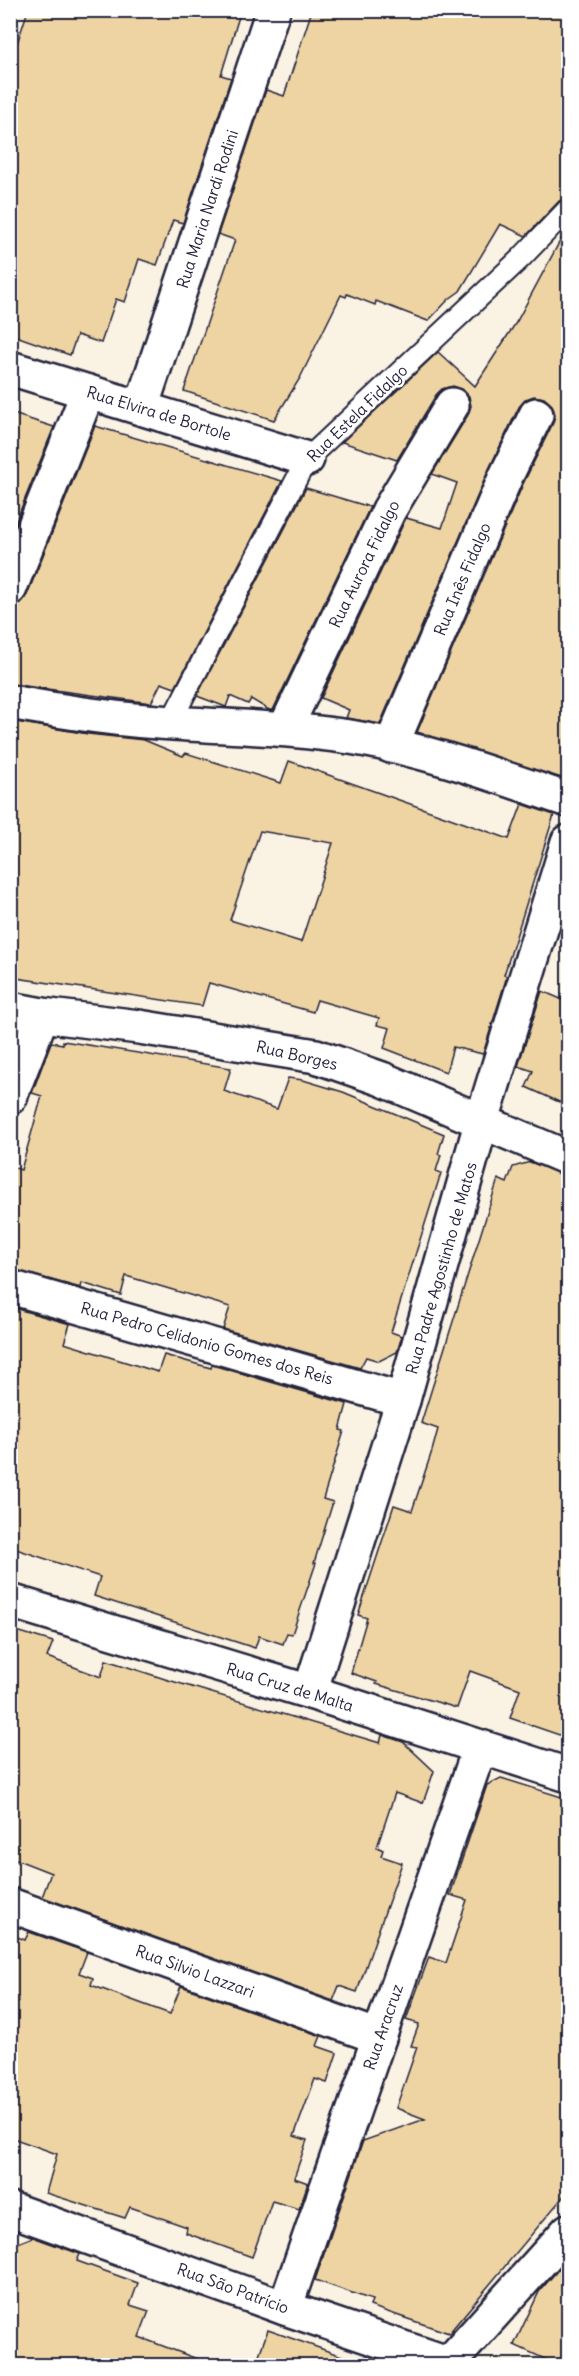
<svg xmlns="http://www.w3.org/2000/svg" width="579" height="2376" font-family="Delius,sans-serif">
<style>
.building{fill:#efd4a3;stroke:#22223b;stroke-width:1.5;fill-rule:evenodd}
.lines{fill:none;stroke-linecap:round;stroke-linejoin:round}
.lane-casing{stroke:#22223b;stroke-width:24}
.street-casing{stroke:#22223b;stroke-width:38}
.secondary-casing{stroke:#22223b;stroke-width:38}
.lane{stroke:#fff;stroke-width:20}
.street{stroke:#fff;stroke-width:33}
.secondary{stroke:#fff;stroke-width:33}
.labels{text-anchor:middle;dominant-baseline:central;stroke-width:5;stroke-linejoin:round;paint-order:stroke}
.street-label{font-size:16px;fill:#22223b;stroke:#fff}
</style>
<rect width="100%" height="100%" fill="#faf2e3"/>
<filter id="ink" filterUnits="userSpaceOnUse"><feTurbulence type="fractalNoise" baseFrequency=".0167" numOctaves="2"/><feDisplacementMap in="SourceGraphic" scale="12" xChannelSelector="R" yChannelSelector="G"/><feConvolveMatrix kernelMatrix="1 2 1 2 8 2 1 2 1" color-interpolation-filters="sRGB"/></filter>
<g filter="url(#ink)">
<g class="building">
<path d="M 28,10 L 241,10 L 221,75 L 231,78 L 183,223 L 173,220 L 157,265 L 139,259 L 125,302 L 116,299 L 101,343 L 77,335 L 70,355 L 10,334 L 10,65 Z"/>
<path d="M 312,10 L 568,10 L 568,197 L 559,201 L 526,236 L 500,224 L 460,291 L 449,299 L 428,321 L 376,301 L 375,305 L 347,294 L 346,297 L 341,295 L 300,378 L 274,420 L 184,391 L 235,240 L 218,234 L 266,90 L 284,96 Z"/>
<path d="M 568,226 L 568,767 L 565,779 L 417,732 L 523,484 L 553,423 L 555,414 L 552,405 L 544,398 L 534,396 L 526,399 L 519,407 L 489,469 L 380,724 L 346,718 L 349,710 L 321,698 L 406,518 L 442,528 L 457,483 L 432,474 L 468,415 L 471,406 L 469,396 L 462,389 L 453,386 L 442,389 L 436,395 L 397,460 L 342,442 L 438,352 L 475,386 L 517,321 Z"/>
<path d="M 10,413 L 54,427 L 10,536 Z"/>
<path d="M 95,426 L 282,481 L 175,688 L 161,683 L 151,703 L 10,684 L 10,606 L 21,603 L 27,595 Z"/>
<path d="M 306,488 L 370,507 L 273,710 L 269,710 L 251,699 L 248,704 L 230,696 L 226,707 L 197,696 Z"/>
<path d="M 10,721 L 88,734 L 144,740 L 183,756 L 186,753 L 281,783 L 289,761 L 509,839 L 522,804 L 554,815 L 504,975 L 507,976 L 483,1054 L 453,1047 L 446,1072 L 384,1048 L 390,1028 L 377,1025 L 379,1018 L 317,1000 L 313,1012 L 209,983 L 202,1006 L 10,977 ZM 260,831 L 333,843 L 301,942 L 230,920 Z"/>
<path d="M 542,991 L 568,1002 L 568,1106 L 526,1087 L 533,1071 L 518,1066 Z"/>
<path d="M 63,1041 L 231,1068 L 224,1091 L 277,1109 L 288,1078 L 303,1080 L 343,1092 L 444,1134 L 438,1154 L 441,1155 L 436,1171 L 441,1173 L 391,1332 L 402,1336 L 397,1352 L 379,1361 L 366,1357 L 360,1368 L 223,1329 L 230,1307 L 126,1276 L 121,1295 L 82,1283 L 81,1288 L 10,1269 L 10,1166 L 21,1170 L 42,1096 L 32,1093 L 51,1042 L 63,1044 Z"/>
<path d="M 530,1162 L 568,1176 L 568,1738 L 510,1718 L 520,1689 L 470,1671 L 457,1708 L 376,1684 L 377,1682 L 351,1673 L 367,1618 L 358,1615 L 394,1505 L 412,1511 L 432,1451 L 438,1429 L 421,1423 L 498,1179 L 507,1183 L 513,1167 Z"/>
<path d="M 10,1307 L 70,1324 L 64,1343 L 158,1372 L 164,1355 L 211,1368 L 212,1365 L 347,1404 L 340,1430 L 344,1431 L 323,1499 L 333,1502 L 314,1563 L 316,1563 L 292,1634 L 287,1633 L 283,1644 L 259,1636 L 255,1648 L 94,1596 L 100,1577 L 10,1547 Z"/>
<path d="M 10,1629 L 53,1642 L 47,1657 L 101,1677 L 106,1660 L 165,1679 L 380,1743 L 382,1735 L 403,1742 L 434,1771 L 423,1803 L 395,1793 L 377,1847 L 383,1850 L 381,1856 L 402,1863 L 357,1992 L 339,1986 L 333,2001 L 42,1897 L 51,1873 L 10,1857 Z"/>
<path d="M 501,1778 L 568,1799 L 568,2191 L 449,2333 L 370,2306 L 372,2300 L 315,2280 L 363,2141 L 425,2119 L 396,2108 L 417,2047 L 411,2046 L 419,2024 L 406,2020 L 429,1957 L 446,1963 L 467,1900 L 450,1895 L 487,1785 Z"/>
<path d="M 29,1932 L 87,1952 L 79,1973 L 93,1978 L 91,1985 L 170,2014 L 181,1986 L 321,2036 L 317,2046 L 337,2053 L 327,2083 L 315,2079 L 294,2136 L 307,2140 L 294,2178 L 308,2183 L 299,2209 L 272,2201 L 252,2257 L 186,2233 L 187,2227 L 130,2207 L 125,2218 L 46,2193 L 57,2154 L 10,2137 L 10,1934 L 25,1940 Z"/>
<path d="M 33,2237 L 80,2254 L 77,2261 L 138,2283 L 130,2305 L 149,2311 L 139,2337 L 208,2363 L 208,2366 L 10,2366 L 10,2246 Z"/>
<path d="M 568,2258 L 568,2366 L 560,2366 L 514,2345 L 539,2292 Z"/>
<path d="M 268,2330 L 356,2361 L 356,2366 L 255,2366 Z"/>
</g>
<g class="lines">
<g class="lane-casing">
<path id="lane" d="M 170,723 L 307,459 L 520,259 L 568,209"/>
</g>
<g class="street-casing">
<g id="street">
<path d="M 10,368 L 307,459"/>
<path d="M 141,408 L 273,10"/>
<path d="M 10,588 L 88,392"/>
<path d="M 10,702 C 64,712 118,720 173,723 C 232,727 291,728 350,737 C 425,749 497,776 568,800"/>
<path d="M 285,729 L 389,510 L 452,405"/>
<path d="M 391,746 L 506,476 L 536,415"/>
<path d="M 10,1009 L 42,1015 L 139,1027 L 316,1056 L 382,1079 L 568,1158"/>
<path d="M 10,1097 L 42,1015"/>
<path d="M 10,1287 L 403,1400"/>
<path d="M 310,1692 L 403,1400 L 482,1120 L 568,842"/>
<path d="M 10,1905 L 379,2037"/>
<path d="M 10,2209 L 285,2308 L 456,2366"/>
<path d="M 285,2308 L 480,1747"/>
<path d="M 449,2363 L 568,2231"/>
</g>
</g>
<g class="secondary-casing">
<path id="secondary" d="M 10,1601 L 310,1692 L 568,1775"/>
</g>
<use href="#lane" class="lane"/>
<use href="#street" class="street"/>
<use href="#secondary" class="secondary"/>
</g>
</g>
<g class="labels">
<g class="street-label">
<text transform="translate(207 209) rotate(-72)">Rua Maria Nardi Rodini</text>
<text transform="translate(159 413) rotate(17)">Rua Elvira de Bortole</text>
<text transform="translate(357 413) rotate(-44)">Rua Estela Fidalgo</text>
<text transform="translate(364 564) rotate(-64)">Rua Aurora Fidalgo</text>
<text transform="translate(462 579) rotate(-67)">Rua Inês Fidalgo</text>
<text transform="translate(297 1055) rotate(13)">Rua Borges</text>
<text transform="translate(441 1268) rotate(-74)">Rua Padre Agostinho de Matos</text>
<text transform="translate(207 1343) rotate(16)">Rua Pedro Celidonio Gomes dos Reis</text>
<text transform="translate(290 1687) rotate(17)">Rua Cruz de Malta</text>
<text transform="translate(195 1971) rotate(20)">Rua Silvio Lazzari</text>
<text transform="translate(383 2027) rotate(-71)">Rua Aracruz</text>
<text transform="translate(233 2288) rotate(20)">Rua São Patrício</text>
</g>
</g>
<rect width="579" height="2376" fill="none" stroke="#fff" stroke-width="36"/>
<rect x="18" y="18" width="543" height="2340" fill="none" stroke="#22223b" stroke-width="2" filter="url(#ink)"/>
</svg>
